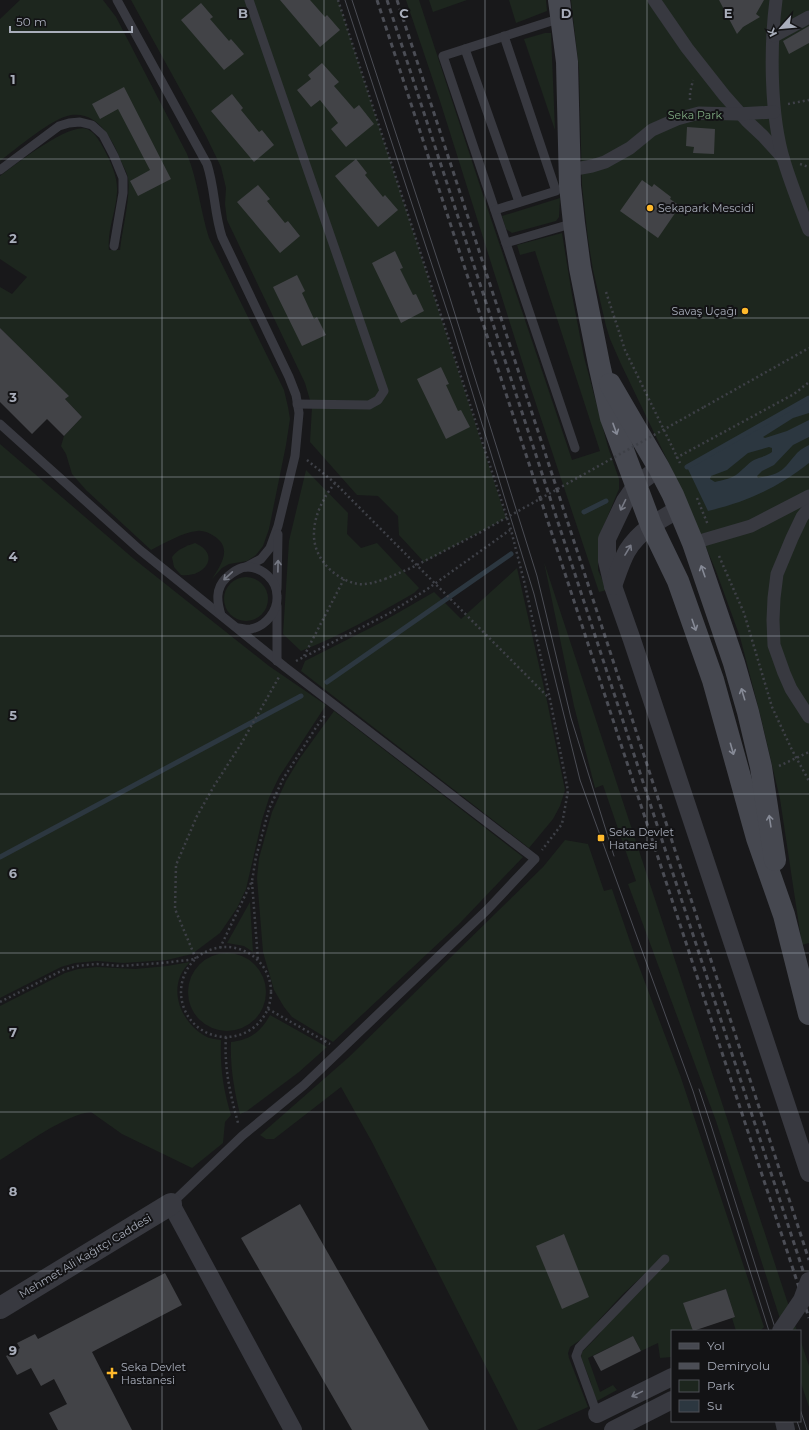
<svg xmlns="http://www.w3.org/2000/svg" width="809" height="1430" font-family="Montserrat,sans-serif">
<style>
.green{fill:#1d261e}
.water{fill:#2c3740;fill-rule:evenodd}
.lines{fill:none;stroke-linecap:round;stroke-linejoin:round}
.stream{stroke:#2c3740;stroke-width:5}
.building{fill:#424347}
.path{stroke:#3e4047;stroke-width:2.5;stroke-dasharray:2 3;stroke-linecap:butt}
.service{stroke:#383940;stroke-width:9}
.pedestrian{stroke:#383940;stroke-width:13}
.minor{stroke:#383940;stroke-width:18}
.tertiary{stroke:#383940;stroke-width:22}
.secondary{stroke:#464850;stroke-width:22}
.tram{stroke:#4b4d55;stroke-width:1}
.rail{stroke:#4b4d55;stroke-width:3;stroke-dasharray:5 4;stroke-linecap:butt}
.path-bridge{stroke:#3e4047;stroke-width:2.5;stroke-dasharray:2 3;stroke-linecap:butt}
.minor-bridge{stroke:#383940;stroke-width:18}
.oneway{stroke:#868a96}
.oneway2{stroke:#767984}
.grid{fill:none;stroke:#a9aebb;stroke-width:1;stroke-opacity:0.55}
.poi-dot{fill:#ffb92b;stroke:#131315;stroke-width:1.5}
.labels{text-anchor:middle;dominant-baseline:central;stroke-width:4;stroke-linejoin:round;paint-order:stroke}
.park-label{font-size:11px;fill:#7ea881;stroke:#131315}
.poi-label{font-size:11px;fill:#a9aebb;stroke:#131315;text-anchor:start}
.street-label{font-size:11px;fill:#a9aebb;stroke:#131315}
.grid-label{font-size:13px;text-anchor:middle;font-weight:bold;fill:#a9aebb;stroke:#131315;stroke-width:4;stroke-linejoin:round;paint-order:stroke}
</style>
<rect width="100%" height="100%" fill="#18181a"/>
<g class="green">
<path d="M 20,0 L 103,0 L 116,17 L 187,154 C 198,181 200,210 209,238 L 284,390 L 288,407 L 290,419 L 286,445 L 269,529 L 263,546 L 256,555 L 247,561 L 229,564 L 222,568 L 212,579 C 221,565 233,548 214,536 C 209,533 203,530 197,531 C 181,533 165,543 151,550 L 86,490 L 72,474 L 66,454 L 61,446 L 64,436 L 82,417 L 65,399 L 68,396 L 0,328 L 0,287 L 12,294 L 27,277 L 0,259 L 0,176 C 15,165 69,122 87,129 C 95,132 100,142 104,149 C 111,163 118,177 117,192 C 116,212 107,230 109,250 L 120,250 C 122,230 131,196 128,178 C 127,172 123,166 121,161 C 113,140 98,111 71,115 C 52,118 16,149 0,161 L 0,19 Z"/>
<path d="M 131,0 L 338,0 L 506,518 L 424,562 L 399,535 L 398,516 L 378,496 L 357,495 L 310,442 L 312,407 L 305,383 L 227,220 L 225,204 L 226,188 L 221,167 L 206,136 Z"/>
<path d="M 406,0 L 419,0 L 485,201 L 572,460 L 600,451 L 535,251 L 520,255 L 517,245 L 562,233 L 572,295 L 584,357 L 608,447 L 619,479 L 619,489 L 602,530 L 598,550 L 598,570 L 607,590 L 599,592 L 527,377 L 440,101 Z"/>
<path d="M 429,0 L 467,0 L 433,12 Z"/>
<path d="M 509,0 L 546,0 L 547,11 L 516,23 Z"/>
<path d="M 571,0 L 809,0 L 809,943 L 802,945 L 780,799 L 761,718 L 740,637 L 716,571 L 684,495 L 621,364 L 610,339 L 606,326 L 593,270 L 588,239 L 582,185 L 579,69 Z"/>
<path d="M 545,33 L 551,33 L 555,130 L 524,39 Z"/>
<path d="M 560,198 L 559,217 L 556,221 L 512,233 L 506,229 L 502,216 Z"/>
<path d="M 0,444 L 134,559 L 269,666 L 326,705 L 279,777 L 269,798 L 262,820 L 246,889 L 237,908 L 220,933 L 192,954 L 167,960 L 123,963 L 97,961 L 75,963 L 61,967 L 0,998 Z"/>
<path d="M 306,470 L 348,513 L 347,534 L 361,548 L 377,543 L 419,588 L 414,593 C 377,614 341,636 301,651 L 283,634 L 289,541 Z"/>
<path d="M 195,543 C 222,555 204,578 181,575 L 174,567 L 172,557 C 178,549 186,546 195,543 Z"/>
<path d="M 544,562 L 797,1331 L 784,1331 L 716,1121 L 628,884 L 636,881 L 603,785 L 595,788 L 574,706 Z"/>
<path d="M 517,568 L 547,701 L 565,790 L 560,806 L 553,819 L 529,848 L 301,671 L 305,661 L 382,622 L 434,592 L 461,619 Z"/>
<circle cx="246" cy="599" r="22"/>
<path d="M 334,711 L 523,857 L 459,924 L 333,1042 L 292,1017 L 284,1007 L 274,990 L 263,952 L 257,878 L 259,858 L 272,812 L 286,781 L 300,758 Z"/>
<path d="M 565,840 L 588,844 L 604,891 L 612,889 L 635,956 L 680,1075 L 764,1327 L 760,1331 L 736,1331 L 732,1318 L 735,1317 L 726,1289 L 684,1303 L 693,1331 L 672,1331 L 672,1357 L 660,1358 L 658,1343 L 641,1351 L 633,1336 L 588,1358 L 600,1392 L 613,1385 L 617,1390 L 597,1401 L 593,1395 L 591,1383 L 581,1357 L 582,1352 L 598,1336 L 609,1320 L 670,1259 L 666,1254 L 622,1295 L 598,1321 L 589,1334 L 570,1347 L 568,1353 L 569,1358 L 588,1407 L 537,1430 L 518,1430 L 372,1142 L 341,1087 L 274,1139 L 266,1139 L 260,1135 L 349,1057 L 543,867 Z"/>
<path d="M 250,902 L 253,952 L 244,946 L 227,943 Z"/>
<circle cx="227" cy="992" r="39"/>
<path d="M 190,962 C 166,985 179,1021 205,1036 C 210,1039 216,1039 221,1040 C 220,1067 223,1089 231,1115 L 225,1122 L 223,1143 L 192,1168 L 122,1134 L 91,1112 C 66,1114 23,1146 0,1160 L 0,1006 L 65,973 L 78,969 L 97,967 L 135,969 L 167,966 Z"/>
<path d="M 270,1015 L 327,1047 L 299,1072 L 247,1111 L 240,1114 C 234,1090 230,1066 231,1042 C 250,1040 261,1032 270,1015 Z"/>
<path d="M 800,1339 L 809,1366 L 809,1407 L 800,1380 Z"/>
</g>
<path class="water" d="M 809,398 L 809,413 L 793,418 L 763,437 L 765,438 L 787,431 L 809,420 L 809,437 L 793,445 L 774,465 L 762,471 L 757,476 L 758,478 C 767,476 776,475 783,469 C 793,460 795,451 809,445 L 809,463 C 777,488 747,502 708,511 L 687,467 ZM 769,447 L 772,448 L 772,452 C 767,456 760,457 754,460 C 747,464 743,470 736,475 C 730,479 722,480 715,482 L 710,479 L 711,476 L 727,470 L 748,453 Z"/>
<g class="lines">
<g class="stream">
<path d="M 687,467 L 809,398"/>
<path d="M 584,512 L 606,501"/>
<path d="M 327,682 L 511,554"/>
<path d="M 0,857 L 301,696"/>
</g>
</g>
<g class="building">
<path d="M 280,0 L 310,0 L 325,17 L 327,15 L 340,30 L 320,47 Z"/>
<path d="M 719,0 L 764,0 L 756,14 L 760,17 L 743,27 L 737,34 Z"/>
<path d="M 201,3 L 213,17 L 210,19 L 229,41 L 231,39 L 244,54 L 224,70 L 181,20 Z"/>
<path d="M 809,26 L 809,43 L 789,54 L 783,41 Z"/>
<path d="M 322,63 L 339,82 L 334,86 L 354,109 L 359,105 L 374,124 L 346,147 L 331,129 L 338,123 L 320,100 L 311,107 L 297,90 L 311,79 L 308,75 Z"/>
<path d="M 124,87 L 171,179 L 138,196 L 130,181 L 150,170 L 118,109 L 100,119 L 92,104 Z"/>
<path d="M 232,94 L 243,108 L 241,110 L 259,132 L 262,130 L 274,145 L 254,162 L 211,111 Z"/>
<path d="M 687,127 L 715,129 L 714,154 L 693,153 L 694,147 L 686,146 Z"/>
<path d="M 356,159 L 367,173 L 365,175 L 383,197 L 385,195 L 398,210 L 378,227 L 335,176 Z"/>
<path d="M 642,180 L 652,187 L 654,184 L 671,197 L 670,199 L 680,206 L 658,238 L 620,211 Z"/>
<path d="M 258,185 L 270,199 L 267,201 L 285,223 L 288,221 L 300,236 L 280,253 L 237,202 Z"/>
<path d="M 395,251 L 403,268 L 400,269 L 413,295 L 416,294 L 424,311 L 401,323 L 372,263 Z"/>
<path d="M 297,275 L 305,291 L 302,293 L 314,319 L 317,317 L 326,335 L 302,346 L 273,287 Z"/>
<path d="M 0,328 L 69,396 L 65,399 L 82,417 L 64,436 L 47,419 L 32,434 L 0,402 Z"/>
<path d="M 441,367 L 449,384 L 446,385 L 458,411 L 461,410 L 470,427 L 446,439 L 417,379 Z"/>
<path d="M 300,1204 L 429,1430 L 352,1430 L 241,1238 Z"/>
<path d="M 564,1234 L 589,1297 L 562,1309 L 536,1246 Z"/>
<path d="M 165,1273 L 182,1305 L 92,1352 L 132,1430 L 58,1430 L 49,1413 L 67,1404 L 54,1379 L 41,1386 L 31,1368 L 17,1375 L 6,1356 L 20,1348 L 17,1343 L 35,1334 L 38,1339 Z"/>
<path d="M 726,1289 L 735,1317 L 693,1331 L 683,1303 Z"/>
<path d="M 633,1336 L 641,1351 L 601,1371 L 593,1356 Z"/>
</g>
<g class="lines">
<g class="path">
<path d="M 338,0 L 511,530 L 525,585 L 550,699 L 568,791 L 562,824 L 542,850"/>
<path d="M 690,100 L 690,93 L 693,80"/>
<path d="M 788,104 L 809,100"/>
<path d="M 800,164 L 809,167"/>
<path d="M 606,292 L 625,350 L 680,463"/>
<path d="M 704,407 L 809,348"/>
<path d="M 676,458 L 794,394 L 809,382"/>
<path d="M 307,460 L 335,483 L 550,699"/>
<path d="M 335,483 C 323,498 313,517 314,537 C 315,560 336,580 358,584 C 367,585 376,582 385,579"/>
<path d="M 697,498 L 708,525"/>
<path d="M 719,556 L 744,613 L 772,707 L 792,750 L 809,781"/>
<path d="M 304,656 L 344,579"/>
<path d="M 296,661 L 388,614 L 426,590 L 510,530"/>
<path d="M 779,766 L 809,752"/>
<path d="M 252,882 L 258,960"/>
<circle cx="226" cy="992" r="45"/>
<path d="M 220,948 L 252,881 L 256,857 L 269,809 L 283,779 L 317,726 L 326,714"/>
<path d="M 0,1002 L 63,970 L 77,966 L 97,964 L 121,966 L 162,963 L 196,959 L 175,909 L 176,865 L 197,816 L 214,786 L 241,744 L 279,677"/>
<path d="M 268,1009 L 330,1044"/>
<path d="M 226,1037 C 224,1068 230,1093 238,1123"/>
</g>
<g class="service">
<path d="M 117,0 L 207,164 C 215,188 214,213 222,237 L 289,377 L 296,395 L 299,413 L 295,456 L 278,526 L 270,548 L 261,559 L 246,567"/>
<path d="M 249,0 L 384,391 L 378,400 L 369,405 L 297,404"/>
<path d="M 561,18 L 443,56 L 575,448"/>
<path d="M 465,49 L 519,202"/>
<path d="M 0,170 L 59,126 L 69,123 L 80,122 L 92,125 L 103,135 L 114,156 L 123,178 L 123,193 L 114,246"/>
<path d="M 495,210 L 556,191 L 504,36"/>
<path d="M 506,243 L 574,223"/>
<path d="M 0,424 L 140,550 L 285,667 L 535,859 L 487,910 L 304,1085 L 242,1136 L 171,1204"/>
<path d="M 277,589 L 278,534"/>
<path d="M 277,606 L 277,661"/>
<path d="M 221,615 C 217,602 215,589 226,578 C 232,573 239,567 247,567 C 262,567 277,580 277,596 C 278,611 266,626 251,629 C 247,630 242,628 239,628"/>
<path d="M 597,1414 L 576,1356 L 579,1348 L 665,1259"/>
</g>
<g class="pedestrian">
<path d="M 654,0 L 687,48 L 724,95 L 747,121 L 763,136 L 783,158"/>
<path d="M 776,0 C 770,47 770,115 784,161 C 791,184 800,207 809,230"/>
<path d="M 774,36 L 809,17"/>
<path d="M 570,170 L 592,166 L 605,162 L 630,148 L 652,130 L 677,119 L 699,113 L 737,114 L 774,112"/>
<path d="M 809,508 L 802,517 L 792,538 L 777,574 L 774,598 L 773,620 L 774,645 L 784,673 L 791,689 L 809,717"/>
<path d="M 693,543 L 751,526 L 809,496"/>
</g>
<g class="minor">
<path d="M 659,468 L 636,485 L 625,501 L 607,539 L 607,561 L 613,586 L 632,640 L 809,1173"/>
<path d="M 613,586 C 617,575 621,562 627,551 C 639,531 659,520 679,509"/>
<path d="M 171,1204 L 293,1430"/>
<path d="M 597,1414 L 672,1377"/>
<path d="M 784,1421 L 786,1430"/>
<path d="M 613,1430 L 672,1400"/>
</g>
<path class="tertiary" d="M 0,1308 L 171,1204"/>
<g class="secondary">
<path d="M 559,0 L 567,62 L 570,186 L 574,223 L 580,268 L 599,364 L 611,418 L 651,525 L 678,581 L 713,680 L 757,838 L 784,915 L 809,1014"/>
<path d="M 610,384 L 659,468 L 673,495 L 693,543 L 734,663 L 748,712 L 761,767 L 775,860"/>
</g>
<g class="tram">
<path d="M 345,0 L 452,326 L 534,594 L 580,780 L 693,1091 L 769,1331"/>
<path d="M 352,0 L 449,295 L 537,576 L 571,718 L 614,856"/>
<path d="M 699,1089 L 711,1125 L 776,1331"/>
<path d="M 800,1409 L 807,1430"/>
<path d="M 797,1421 L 800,1430"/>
</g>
<g class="rail">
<path d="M 377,0 L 809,1318"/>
<path d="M 387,0 L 809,1289"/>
<path d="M 397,0 L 809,1260"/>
</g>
<path class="path-bridge" d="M 385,579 L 411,568 L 479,533 L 704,407"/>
<path class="minor-bridge" d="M 781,1331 L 802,1300 L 809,1281"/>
</g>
<defs><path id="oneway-shaft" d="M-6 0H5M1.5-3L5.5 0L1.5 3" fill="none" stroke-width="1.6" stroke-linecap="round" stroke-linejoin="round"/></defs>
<g class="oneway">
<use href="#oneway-shaft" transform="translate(615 429) rotate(70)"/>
<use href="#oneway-shaft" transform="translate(703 571) rotate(-109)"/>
<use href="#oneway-shaft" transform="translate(694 625) rotate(71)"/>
<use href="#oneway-shaft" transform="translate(743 694) rotate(-107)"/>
<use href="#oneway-shaft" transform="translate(732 749) rotate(74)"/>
<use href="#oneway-shaft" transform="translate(770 821) rotate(-99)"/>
</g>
<g class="oneway2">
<use href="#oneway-shaft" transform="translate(623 505) rotate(116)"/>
<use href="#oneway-shaft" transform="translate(628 550) rotate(-59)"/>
<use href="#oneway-shaft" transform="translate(278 566) rotate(-89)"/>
<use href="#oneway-shaft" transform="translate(228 576) rotate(137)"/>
<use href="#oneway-shaft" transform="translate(637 1394) rotate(154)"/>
</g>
<path class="grid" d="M 162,0 L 162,1430M 324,0 L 324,1430M 485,0 L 485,1430M 647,0 L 647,1430M 0,159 L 809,159M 0,318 L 809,318M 0,477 L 809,477M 0,636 L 809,636M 0,794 L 809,794M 0,953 L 809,953M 0,1112 L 809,1112M 0,1271 L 809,1271"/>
<g class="poi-dot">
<circle cx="650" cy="208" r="4"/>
<circle cx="745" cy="311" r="4"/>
<rect x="597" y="834" width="8" height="8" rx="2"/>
<path d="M110 1367h4v4h4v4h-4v4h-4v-4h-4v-4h4z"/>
</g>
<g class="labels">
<g class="park-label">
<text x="695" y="115">Seka Park</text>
</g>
<g class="poi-label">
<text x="658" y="208">Sekapark Mescidi</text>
<text x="737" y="311" text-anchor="end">Savaş Uçağı</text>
<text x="609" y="832">Seka Devlet<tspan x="609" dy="13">Hatanesi</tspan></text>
<text x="121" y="1367">Seka Devlet<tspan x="121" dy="13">Hastanesi</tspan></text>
</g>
<g class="street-label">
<text transform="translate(85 1256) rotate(-31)">Mehmet Ali Kağıtçı Caddesi</text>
</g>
</g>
<g class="grid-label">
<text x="243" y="18">B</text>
<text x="404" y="18">C</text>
<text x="566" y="18">D</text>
<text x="728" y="18">E</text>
<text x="13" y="84">1</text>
<text x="13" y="243">2</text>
<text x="13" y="402">3</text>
<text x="13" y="561">4</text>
<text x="13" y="720">5</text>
<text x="13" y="878">6</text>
<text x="13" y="1037">7</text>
<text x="13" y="1196">8</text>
<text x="13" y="1355">9</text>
</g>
<rect x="671" y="1330" width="130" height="92" fill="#131315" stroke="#4f5157"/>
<rect x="679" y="1343" width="20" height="6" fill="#464850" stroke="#4f5157"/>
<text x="707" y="1350" font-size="12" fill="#a9aebb">Yol</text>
<rect x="679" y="1363" width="20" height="6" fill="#4b4d55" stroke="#4f5157"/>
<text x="707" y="1370" font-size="12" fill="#a9aebb">Demiryolu</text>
<rect x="679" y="1380" width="20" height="12" fill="#1d261e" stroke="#4f5157"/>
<text x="707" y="1390" font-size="12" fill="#a9aebb">Park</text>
<rect x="679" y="1400" width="20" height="12" fill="#2c3740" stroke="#4f5157"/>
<text x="707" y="1410" font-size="12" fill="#a9aebb">Su</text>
<g transform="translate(781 28) rotate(243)" stroke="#131315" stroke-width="3" paint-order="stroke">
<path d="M0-3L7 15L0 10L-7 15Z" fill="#a9aebb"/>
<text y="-6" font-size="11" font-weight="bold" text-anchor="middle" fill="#a9aebb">K</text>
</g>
<path d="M10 26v6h122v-6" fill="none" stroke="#a9aebb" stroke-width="2"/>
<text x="16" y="26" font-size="12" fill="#a9aebb" stroke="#131315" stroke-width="3" paint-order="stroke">50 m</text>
</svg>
